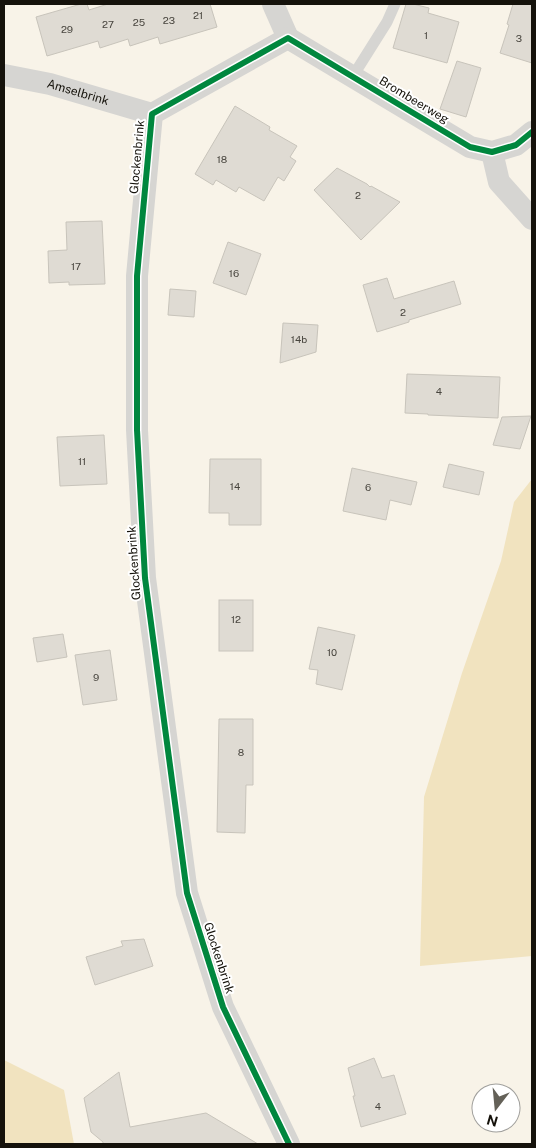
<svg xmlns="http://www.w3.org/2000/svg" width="536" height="1148" font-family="'Public Sans',sans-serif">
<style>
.green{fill:#f1e3bf}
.building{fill:#dfdbd3;stroke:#c8c4bb}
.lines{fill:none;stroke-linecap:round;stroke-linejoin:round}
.service{stroke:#d6d5d2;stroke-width:11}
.minor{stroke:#d6d5d2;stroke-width:22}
.cycleway-casing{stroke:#fff;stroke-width:9}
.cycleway{stroke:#00873e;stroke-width:6}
.labels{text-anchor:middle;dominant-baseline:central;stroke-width:4;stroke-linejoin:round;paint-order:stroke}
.number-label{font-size:10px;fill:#48453e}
.street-label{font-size:12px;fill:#15120b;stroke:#fff}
</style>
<rect width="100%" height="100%" fill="#f8f3e8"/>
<g class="green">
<path d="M 532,479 L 532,956 L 420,966 L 424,797 L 462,673 L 501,561 L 514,502 Z"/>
<path d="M 4,1060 L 64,1090 L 74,1144 L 4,1144 Z"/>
</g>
<g class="building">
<path d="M 81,4 L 87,4 L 89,10 L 108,4 L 210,4 L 217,27 L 160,44 L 158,37 L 130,46 L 128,39 L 100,48 L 98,41 L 47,56 L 36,17 Z"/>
<path d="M 406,4 L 413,4 L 429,8 L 428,13 L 459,22 L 447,63 L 393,48 Z"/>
<path d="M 513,4 L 532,4 L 532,63 L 500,53 L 509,25 L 507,24 Z"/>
<path d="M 457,61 L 481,68 L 466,117 L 440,109 Z"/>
<path d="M 235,106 L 270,127 L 269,130 L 297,146 L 290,157 L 296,161 L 284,181 L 278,177 L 264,201 L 239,187 L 236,192 L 216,180 L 213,185 L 195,174 Z"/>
<path d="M 337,168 L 367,184 L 370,187 L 371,186 L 400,202 L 361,240 L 314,190 Z"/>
<path d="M 102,221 L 105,284 L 69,285 L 69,282 L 49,283 L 48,251 L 67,250 L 66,222 Z"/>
<path d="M 228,242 L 261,254 L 246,295 L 213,283 Z"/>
<path d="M 387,278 L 394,299 L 454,281 L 461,304 L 409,320 L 409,322 L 377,332 L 363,285 Z"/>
<path d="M 170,289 L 196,291 L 194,317 L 168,315 Z"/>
<path d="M 283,323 L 318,325 L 316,352 L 280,363 Z"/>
<path d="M 407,374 L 500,377 L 498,418 L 428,415 L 428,414 L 405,413 Z"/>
<path d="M 531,416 L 520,449 L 493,445 L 502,417 Z"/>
<path d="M 104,435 L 107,484 L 60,486 L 57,437 Z"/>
<path d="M 210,459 L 261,459 L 261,525 L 229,525 L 229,513 L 209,513 Z"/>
<path d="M 449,464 L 484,472 L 479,495 L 443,487 Z"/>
<path d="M 352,468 L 417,482 L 411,505 L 390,500 L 386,520 L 343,511 Z"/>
<rect x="219" y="600" width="34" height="51"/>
<path d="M 318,627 L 355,635 L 342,690 L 316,684 L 318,670 L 309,669 Z"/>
<path d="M 63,634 L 67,657 L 37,662 L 33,638 Z"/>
<path d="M 110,650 L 117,700 L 83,705 L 75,655 Z"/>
<path d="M 219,719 L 253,719 L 253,785 L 246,785 L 245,833 L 217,832 Z"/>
<path d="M 144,939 L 153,966 L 95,985 L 86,957 L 123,946 L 121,941 Z"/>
<path d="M 374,1058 L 382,1078 L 394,1075 L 406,1114 L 361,1127 L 353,1096 L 355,1096 L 348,1068 Z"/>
<path d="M 119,1072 L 130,1127 L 206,1113 L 258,1144 L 103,1144 L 103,1142 L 91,1132 L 84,1098 Z"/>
</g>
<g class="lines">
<path class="service" d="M 353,76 L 387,22 L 395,4"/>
<g class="minor">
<path d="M 273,4 L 288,38"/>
<path d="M 288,38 L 152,114 L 137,276 L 137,430 L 145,578 L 187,893 L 223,1007 L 289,1144"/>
<path d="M 288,38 L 470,147 L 492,152 L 516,145 L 532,132"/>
<path id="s1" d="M 4,75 L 50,84 L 152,114"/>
<path d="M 492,152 L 499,182 L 532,219"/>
</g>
<g class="cycleway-casing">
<path id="cycleway" d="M 289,1144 L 223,1007 L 187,893 L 145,578 L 137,430 L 137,276 L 152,114 L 288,38 L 470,147 L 492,152 L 516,145 L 532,132"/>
</g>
<use href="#cycleway" class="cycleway"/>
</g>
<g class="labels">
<g class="number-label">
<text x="198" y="15">21</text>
<text x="169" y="20">23</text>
<text x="139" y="22">25</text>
<text x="108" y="24">27</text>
<text x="67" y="29">29</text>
<text x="426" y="35">1</text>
<text x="519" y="38">3</text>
<text x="222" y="159">18</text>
<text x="358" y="195">2</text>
<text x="76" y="266">17</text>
<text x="234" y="273">16</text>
<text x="403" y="312">2</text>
<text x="299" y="339">14b</text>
<text x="439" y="391">4</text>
<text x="82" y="461">11</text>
<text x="235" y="486">14</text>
<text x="368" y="487">6</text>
<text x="236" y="619">12</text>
<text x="332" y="652">10</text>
<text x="96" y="677">9</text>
<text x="241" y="752">8</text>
<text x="378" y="1106">4</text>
</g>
<g class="street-label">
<text stroke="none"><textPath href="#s1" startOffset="76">Amselbrink</textPath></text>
<text transform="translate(414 100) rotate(31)">Brombeerweg</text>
<text transform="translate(137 157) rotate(-85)">Glockenbrink</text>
<text transform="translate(134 563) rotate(-94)">Glockenbrink</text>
<text transform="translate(219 958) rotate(72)">Glockenbrink</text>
</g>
</g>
<rect width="536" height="1148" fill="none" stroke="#15120b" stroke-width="10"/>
<g transform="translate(496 1108) rotate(196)"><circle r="24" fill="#ffffff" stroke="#a1a09d"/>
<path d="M0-4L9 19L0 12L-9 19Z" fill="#646158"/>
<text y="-8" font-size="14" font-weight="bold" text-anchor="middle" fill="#15120b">N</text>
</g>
</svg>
